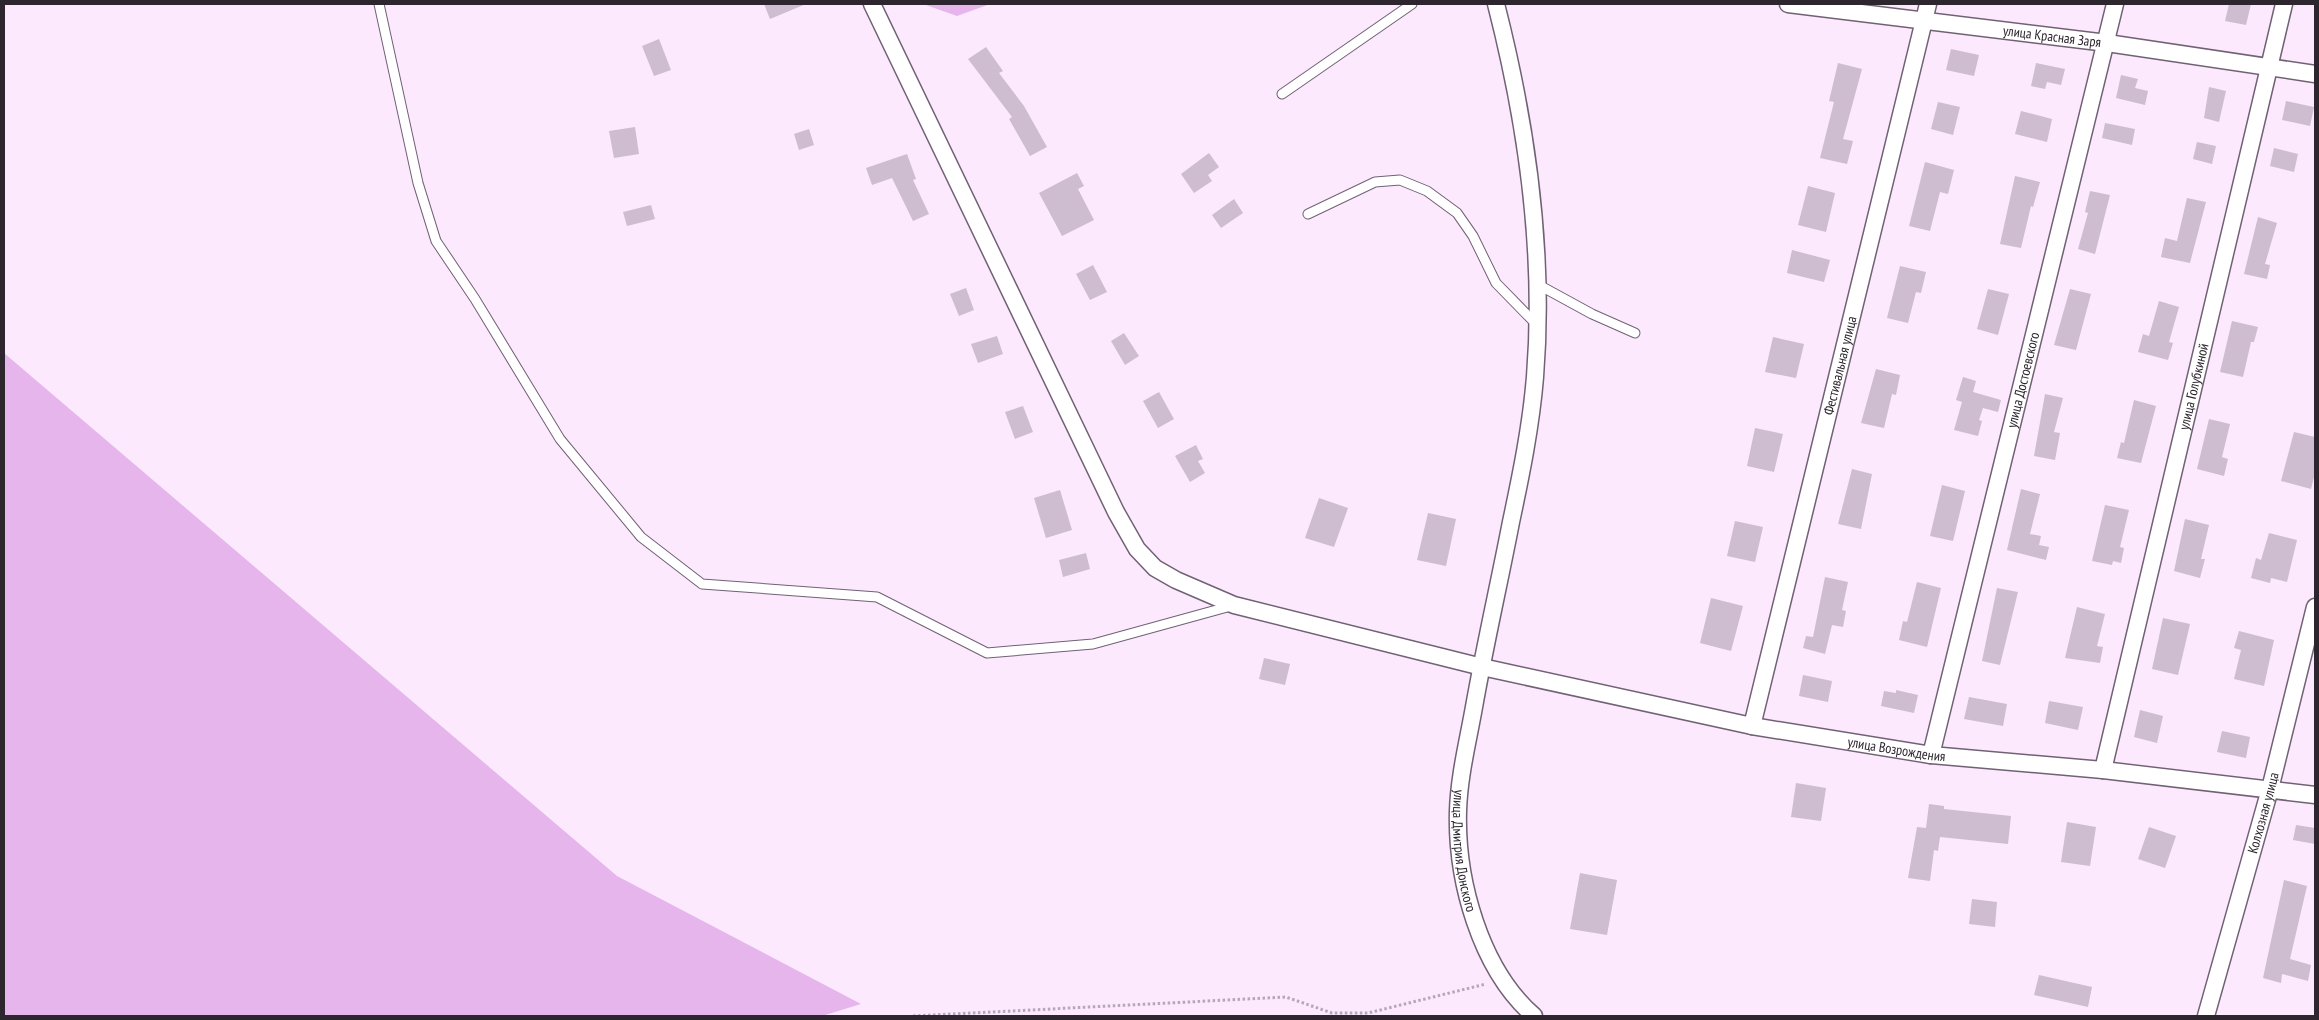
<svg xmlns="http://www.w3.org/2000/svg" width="2319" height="1020" font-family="'PT Sans Narrow',sans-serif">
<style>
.green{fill:#e5b5ec}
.building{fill:#cebcd1}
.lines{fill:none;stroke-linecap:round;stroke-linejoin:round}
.service-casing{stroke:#716174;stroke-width:11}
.minor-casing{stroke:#716174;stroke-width:19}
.path{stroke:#b6a7b8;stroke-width:3;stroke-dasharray:2.5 2.5;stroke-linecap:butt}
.service{stroke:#fff;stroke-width:9}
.minor{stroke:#fff;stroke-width:16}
.labels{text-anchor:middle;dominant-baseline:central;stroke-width:4;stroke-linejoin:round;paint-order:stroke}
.street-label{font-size:14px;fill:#2d262e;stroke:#fff}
</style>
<rect width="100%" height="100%" fill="#fce9fe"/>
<g class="green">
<path d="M 923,4 L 990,4 L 957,16 Z"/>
<path d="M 4,353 L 617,876 L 861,1004 L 822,1016 L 4,1016 Z"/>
</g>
<g class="building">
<path d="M 764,4 L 806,4 L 770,19 Z"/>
<path d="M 2229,4 L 2251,4 L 2246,25 L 2225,21 Z"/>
<path d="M 659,39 L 671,70 L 654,76 L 642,46 Z"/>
<path d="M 986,47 L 1003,71 L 999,73 L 1024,106 L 1047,147 L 1030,156 L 1009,119 L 1012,117 L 968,59 Z"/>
<path d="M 1951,49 L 1979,55 L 1974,76 L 1946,70 Z"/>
<path d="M 1838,63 L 1862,69 L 1843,139 L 1853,141 L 1847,164 L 1820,158 L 1834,102 L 1829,101 Z"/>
<path d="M 2036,63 L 2065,69 L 2061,85 L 2047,82 L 2045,89 L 2031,86 Z"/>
<path d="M 2121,75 L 2138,79 L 2135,88 L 2148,91 L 2145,105 L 2116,98 Z"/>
<path d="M 2209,87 L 2226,91 L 2219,122 L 2204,118 Z"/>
<path d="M 2286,101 L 2314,107 L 2310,126 L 2282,120 Z"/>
<path d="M 1938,102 L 1960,107 L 1953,135 L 1931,129 Z"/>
<path d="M 2021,111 L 2052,119 L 2047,142 L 2015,134 Z"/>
<path d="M 2105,123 L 2135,129 L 2132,145 L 2102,138 Z"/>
<path d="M 635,127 L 639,154 L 614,158 L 609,131 Z"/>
<path d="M 809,129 L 814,145 L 799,150 L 794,134 Z"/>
<path d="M 2197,142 L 2216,146 L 2212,164 L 2193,159 Z"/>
<path d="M 2274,148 L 2298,154 L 2294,172 L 2270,166 Z"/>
<path d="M 1209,153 L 1219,167 L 1208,175 L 1212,181 L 1194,193 L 1181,174 Z"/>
<path d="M 907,154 L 916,179 L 913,180 L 929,214 L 913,221 L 892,178 L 872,185 L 866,168 Z"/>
<path d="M 1925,162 L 1954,170 L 1948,194 L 1940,192 L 1930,231 L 1909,226 Z"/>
<path d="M 1077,173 L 1084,186 L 1078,189 L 1094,220 L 1062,236 L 1039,193 Z"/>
<path d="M 2015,176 L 2040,182 L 2033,207 L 2031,206 L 2021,248 L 2000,244 Z"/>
<path d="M 1808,186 L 1835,193 L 1826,232 L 1798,225 Z"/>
<path d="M 2090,191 L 2110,195 L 2095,254 L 2078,249 L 2088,213 L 2085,212 Z"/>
<path d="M 2187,198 L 2206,202 L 2190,263 L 2161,257 L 2165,238 L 2177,241 Z"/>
<path d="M 1234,199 L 1243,213 L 1221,228 L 1212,215 Z"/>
<path d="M 651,205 L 655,219 L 627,226 L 623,212 Z"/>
<path d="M 2258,217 L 2277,223 L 2265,264 L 2270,265 L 2267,279 L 2244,274 Z"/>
<path d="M 1792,250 L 1830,260 L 1824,282 L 1787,273 Z"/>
<path d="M 1093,265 L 1107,292 L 1090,300 L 1076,274 Z"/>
<path d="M 1900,266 L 1926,272 L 1921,293 L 1916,292 L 1908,323 L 1887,318 Z"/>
<path d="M 966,288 L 974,310 L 959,316 L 950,294 Z"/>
<path d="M 1988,289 L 2009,294 L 1998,335 L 1977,329 Z"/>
<path d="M 2070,289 L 2091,294 L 2076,350 L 2054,345 Z"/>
<path d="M 2159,301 L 2179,307 L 2169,342 L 2173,343 L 2168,360 L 2138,352 L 2143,334 L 2149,336 Z"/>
<path d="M 2232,321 L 2258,327 L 2254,342 L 2251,342 L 2243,377 L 2220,372 Z"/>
<path d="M 1124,333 L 1139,356 L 1125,365 L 1111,341 Z"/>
<path d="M 997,336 L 1003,354 L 978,363 L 971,344 Z"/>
<path d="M 1773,337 L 1804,344 L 1796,378 L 1765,372 Z"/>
<path d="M 1876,369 L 1900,375 L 1896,395 L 1892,394 L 1884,428 L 1861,423 Z"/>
<path d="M 1963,377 L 1976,381 L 1973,392 L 2001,400 L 1998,412 L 1983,408 L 1979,420 L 1982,421 L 1978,436 L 1954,430 L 1962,402 L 1956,400 Z"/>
<path d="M 1159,392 L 1174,419 L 1158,428 L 1143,401 Z"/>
<path d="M 2045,394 L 2063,398 L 2054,432 L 2060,433 L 2055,460 L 2034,456 Z"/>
<path d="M 2134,400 L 2156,406 L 2141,463 L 2117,458 L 2121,442 L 2124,443 Z"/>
<path d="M 1023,406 L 1033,432 L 1015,439 L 1005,412 Z"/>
<path d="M 2209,419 L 2230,424 L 2222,457 L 2228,459 L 2224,476 L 2197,469 Z"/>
<path d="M 1755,428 L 1783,434 L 1774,472 L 1747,466 Z"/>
<path d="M 2294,432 L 2315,437 L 2315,473 L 2311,489 L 2281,481 Z"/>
<path d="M 1196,445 L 1203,459 L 1198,461 L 1205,473 L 1190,482 L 1175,456 Z"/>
<path d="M 1852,469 L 1872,474 L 1861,529 L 1838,524 Z"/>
<path d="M 1942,485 L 1965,491 L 1953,541 L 1930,536 Z"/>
<path d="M 2021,489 L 2040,494 L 2030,534 L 2041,536 L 2039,545 L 2049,547 L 2046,560 L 2007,550 Z"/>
<path d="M 1060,490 L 1072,530 L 1046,538 L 1034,498 Z"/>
<path d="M 1319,498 L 1348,508 L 1334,547 L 1305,538 Z"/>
<path d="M 2105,505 L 2129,510 L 2120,547 L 2124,548 L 2121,563 L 2113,561 L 2112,565 L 2092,561 Z"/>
<path d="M 1428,513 L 1456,519 L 1446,566 L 1417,560 Z"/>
<path d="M 2185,519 L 2209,525 L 2201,559 L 2205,559 L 2200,578 L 2174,571 Z"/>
<path d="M 1735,521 L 1763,527 L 1755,562 L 1727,556 Z"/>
<path d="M 2269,533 L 2297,540 L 2287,582 L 2271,578 L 2270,583 L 2251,578 L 2256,558 L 2261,560 Z"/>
<path d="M 1086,553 L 1090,569 L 1063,577 L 1059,560 Z"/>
<path d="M 1825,577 L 1848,582 L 1842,610 L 1846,611 L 1843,627 L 1832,625 L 1825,654 L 1803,648 L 1806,636 L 1813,637 Z"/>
<path d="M 1917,582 L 1941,588 L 1927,647 L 1899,640 L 1903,621 L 1907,622 Z"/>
<path d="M 1997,588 L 2018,592 L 2000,665 L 1982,661 Z"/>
<path d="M 1711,598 L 1743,606 L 1731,651 L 1700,643 Z"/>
<path d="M 2077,607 L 2105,614 L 2097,646 L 2103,647 L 2100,663 L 2065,658 Z"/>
<path d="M 2163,618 L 2190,624 L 2178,675 L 2152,669 Z"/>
<path d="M 2239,631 L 2274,640 L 2264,686 L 2234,679 L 2241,650 L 2234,648 Z"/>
<path d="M 1264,658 L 1290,664 L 1285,685 L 1259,679 Z"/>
<path d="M 1803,675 L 1832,681 L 1828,702 L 1799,696 Z"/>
<path d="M 1896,690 L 1918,695 L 1914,713 L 1881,706 L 1884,691 L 1896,693 Z"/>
<path d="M 1969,697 L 2007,704 L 2003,726 L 1964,719 Z"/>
<path d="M 2049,701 L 2083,707 L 2078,730 L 2045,723 Z"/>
<path d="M 2140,710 L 2163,716 L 2157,743 L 2134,737 Z"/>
<path d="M 2222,731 L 2250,737 L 2246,758 L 2217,752 Z"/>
<path d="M 1796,783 L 1826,788 L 1821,821 L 1791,817 Z"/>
<path d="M 1929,804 L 1944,806 L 1944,809 L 2011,816 L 2008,844 L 1940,837 L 1938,851 L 1934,850 L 1930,881 L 1908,878 L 1917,827 L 1926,828 Z"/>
<path d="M 2067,822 L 2096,827 L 2090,866 L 2061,862 Z"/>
<path d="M 2296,825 L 2315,828 L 2315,844 L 2293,840 Z"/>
<path d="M 2149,827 L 2176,836 L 2165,868 L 2138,859 Z"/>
<path d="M 1580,873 L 1617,880 L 1607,935 L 1570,929 Z"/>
<path d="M 2284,880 L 2307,886 L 2290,959 L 2311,965 L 2308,981 L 2282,974 L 2281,983 L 2263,978 Z"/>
<path d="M 1972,899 L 1997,902 L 1995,927 L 1969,924 Z"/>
<path d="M 2039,975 L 2092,987 L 2088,1007 L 2034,995 Z"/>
</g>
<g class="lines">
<g class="service-casing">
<g id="service">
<path d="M 379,4 L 418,183 L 436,241 L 475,299 L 560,439 L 641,537 L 702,584 L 877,597 L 987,653 L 1093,644 L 1231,606"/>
<path d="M 1282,94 L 1412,4"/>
<path d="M 1308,214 L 1375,182 L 1400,180 L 1427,191 L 1457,213 L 1473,236 L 1496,283 L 1537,325"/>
<path d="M 1537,284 L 1592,314 L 1635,333"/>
</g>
</g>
<g class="minor-casing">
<g id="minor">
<path id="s1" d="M 872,4 L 1116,512 L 1137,549 L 1155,568 L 1176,580 L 1234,605 L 1482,667 L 1752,726 L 1931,755 L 2103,770 L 2315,795"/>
<path id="s2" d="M 1496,4 C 1527,125 1545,252 1535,377 C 1531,426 1521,475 1511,522 C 1499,584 1485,645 1474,707 C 1468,741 1459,776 1458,811 C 1456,880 1480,969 1534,1016"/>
<path id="s3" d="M 1788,4 L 2107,43 L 2315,74"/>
<path id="s4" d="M 1752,726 L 1928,4"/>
<path id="s5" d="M 1931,755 L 2115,4"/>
<path id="s6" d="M 2103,770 L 2284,4"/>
<path id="s7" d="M 2206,1016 L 2270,789 L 2315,607"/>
</g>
</g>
<path class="path" d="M 913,1016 L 1286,997 L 1332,1013 L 1368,1013 L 1486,984"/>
<use href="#service" class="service"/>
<use href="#minor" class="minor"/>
</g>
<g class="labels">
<g class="street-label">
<text stroke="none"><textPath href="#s3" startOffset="266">улица Красная Заря</textPath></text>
<text stroke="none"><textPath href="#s4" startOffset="371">Фестивальная улица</textPath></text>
<text stroke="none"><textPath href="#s5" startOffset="386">улица Достоевского</textPath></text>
<text stroke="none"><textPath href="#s6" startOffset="394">улица Голубкиной</textPath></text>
<text stroke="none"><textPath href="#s1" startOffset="1398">улица Возрождения</textPath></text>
<text stroke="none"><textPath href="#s7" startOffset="211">Колхозная улица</textPath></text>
<text stroke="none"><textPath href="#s2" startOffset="858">улица Дмитрия Донского</textPath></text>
</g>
</g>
<rect width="2319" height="1020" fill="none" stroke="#2d262e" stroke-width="10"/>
</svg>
